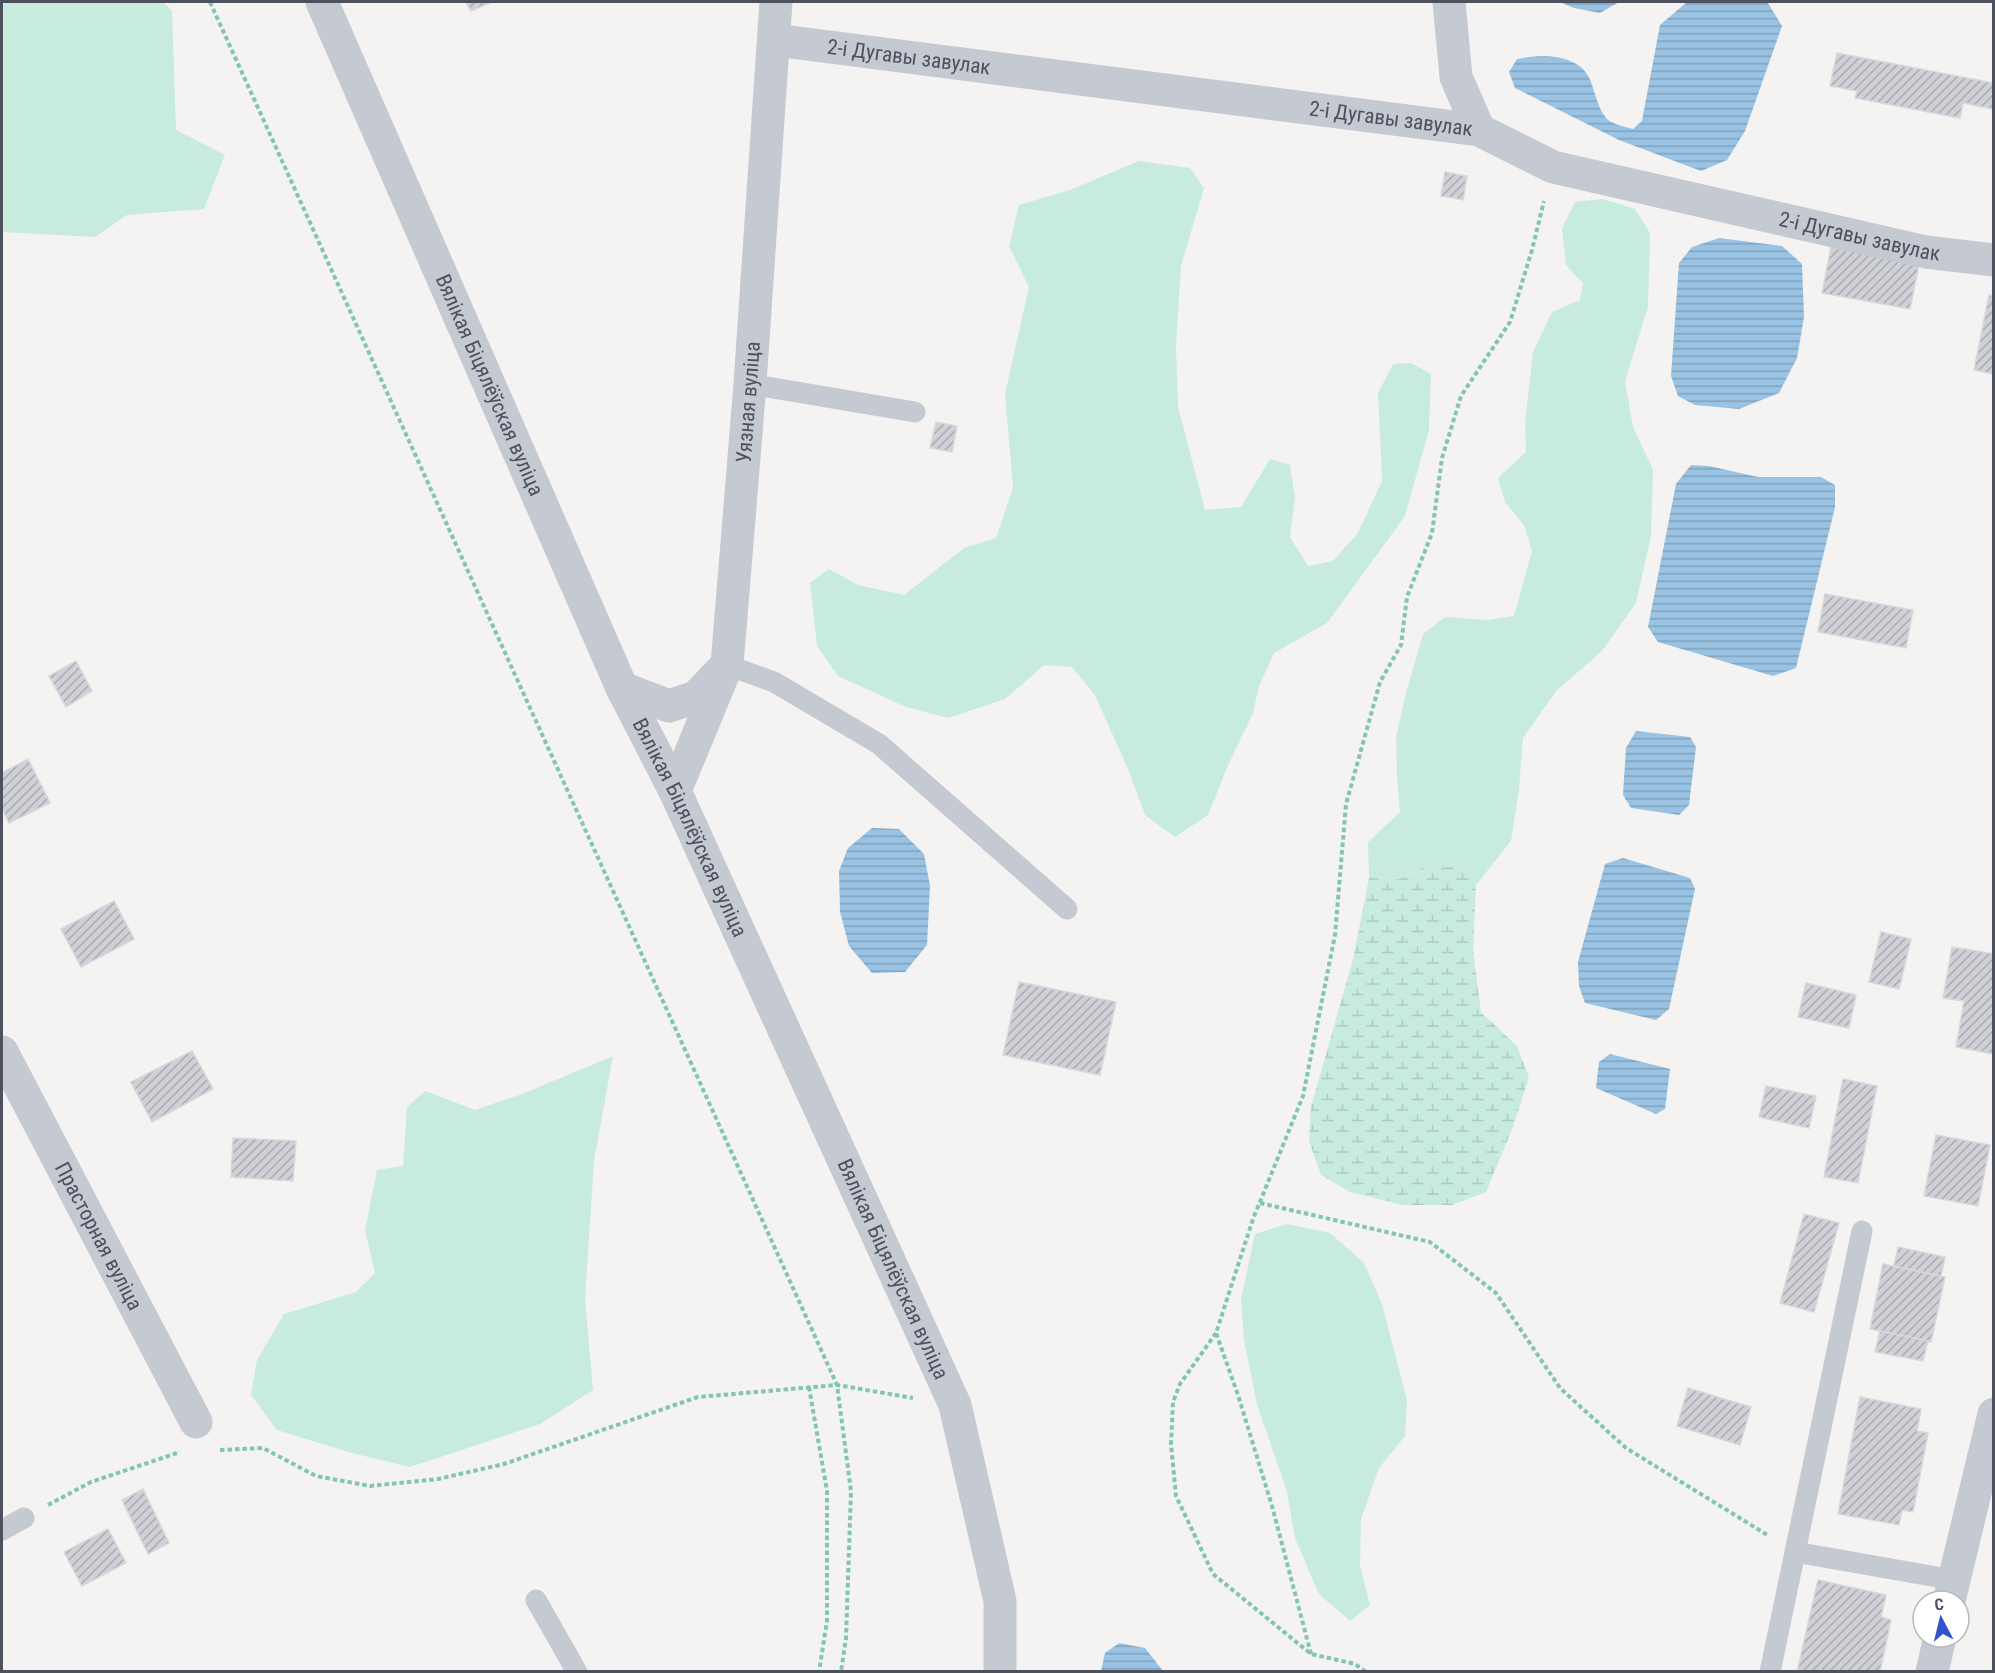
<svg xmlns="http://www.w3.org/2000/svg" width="1995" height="1673" font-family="'Roboto Condensed',sans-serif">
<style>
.green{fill:#c7ebdd}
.wetland{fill:url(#wetland-marsh)}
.water{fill:url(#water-rules)}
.building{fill:url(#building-hatch);stroke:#d7d7dc;stroke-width:1.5}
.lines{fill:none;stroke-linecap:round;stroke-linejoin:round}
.path{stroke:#83c5b3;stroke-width:4;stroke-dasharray:4.5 3;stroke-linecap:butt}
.lane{stroke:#c5c9d2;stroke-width:21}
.street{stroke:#c5c9d2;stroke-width:33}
.labels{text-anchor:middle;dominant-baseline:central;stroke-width:5;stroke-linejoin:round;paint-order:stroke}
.street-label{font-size:21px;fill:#4c515d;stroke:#fff}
</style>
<defs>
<pattern id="wetland-marsh" width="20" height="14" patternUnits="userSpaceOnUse" patternTransform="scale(1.5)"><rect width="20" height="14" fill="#c7ebdd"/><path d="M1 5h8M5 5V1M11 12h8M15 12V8" fill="none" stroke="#adcbc0"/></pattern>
<pattern id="water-rules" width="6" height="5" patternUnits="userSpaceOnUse" patternTransform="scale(1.5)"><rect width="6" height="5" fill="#9ac3e3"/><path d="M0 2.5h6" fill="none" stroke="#80a1bb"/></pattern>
<pattern id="building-hatch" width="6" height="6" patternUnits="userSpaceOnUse" patternTransform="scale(1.5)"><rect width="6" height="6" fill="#d0d1d6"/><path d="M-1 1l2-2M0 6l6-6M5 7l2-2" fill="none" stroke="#abacb1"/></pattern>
</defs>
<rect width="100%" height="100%" fill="#f4f3f2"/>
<g class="green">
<path d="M 2,2 L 163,2 L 172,11 L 176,130 L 225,155 L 204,209 L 127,215 L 95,237 L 2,232 Z"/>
<path d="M 1139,161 L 1190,168 L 1204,188 L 1181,266 L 1176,346 L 1178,407 L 1205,510 L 1241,507 L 1270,459 L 1290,465 L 1295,497 L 1290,537 L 1308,566 L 1333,561 L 1358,533 L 1382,481 L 1378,393 L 1393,364 L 1411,363 L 1431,374 L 1429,430 L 1405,516 L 1327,623 L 1274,653 L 1259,686 L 1253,713 L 1229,763 L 1208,815 L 1175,837 L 1145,815 L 1128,769 L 1095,695 L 1072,667 L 1044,665 L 1005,699 L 948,718 L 906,707 L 838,676 L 817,646 L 810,583 L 829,569 L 858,585 L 904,595 L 964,548 L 996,538 L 1013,487 L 1005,394 L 1029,287 L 1009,246 L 1019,205 L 1070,190 Z"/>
<path d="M 1603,199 L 1635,209 L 1650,233 L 1648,307 L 1625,381 L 1633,427 L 1653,470 L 1651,536 L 1636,603 L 1602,651 L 1556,691 L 1523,738 L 1519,789 L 1511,841 L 1476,885 L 1458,867 L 1425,867 L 1400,879 L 1369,878 L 1368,842 L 1400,812 L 1397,776 L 1396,737 L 1406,693 L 1423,634 L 1445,617 L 1487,620 L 1514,616 L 1532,551 L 1524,525 L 1505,502 L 1498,478 L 1526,452 L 1525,424 L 1533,352 L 1552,312 L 1580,300 L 1583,283 L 1566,265 L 1562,228 L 1575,202 Z"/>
<path d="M 613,1056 L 594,1161 L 585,1298 L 593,1390 L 540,1424 L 410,1467 L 352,1453 L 277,1430 L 251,1395 L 257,1360 L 284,1314 L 356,1292 L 375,1273 L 365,1230 L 377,1170 L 403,1166 L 407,1107 L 425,1091 L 475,1110 L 522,1094 Z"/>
<path d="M 1287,1224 L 1330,1233 L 1364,1263 L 1382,1304 L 1407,1400 L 1405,1436 L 1379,1468 L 1361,1519 L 1360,1566 L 1370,1605 L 1350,1621 L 1319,1594 L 1295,1538 L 1287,1492 L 1257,1404 L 1244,1340 L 1241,1299 L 1255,1234 Z"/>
</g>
<path class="wetland" d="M 1425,867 L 1459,867 L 1476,885 L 1473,950 L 1481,1012 L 1517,1046 L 1529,1077 L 1513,1127 L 1486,1192 L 1452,1205 L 1402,1205 L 1350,1192 L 1321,1175 L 1309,1141 L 1311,1107 L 1353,959 L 1369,878 L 1400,879 Z"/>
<g class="water">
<path d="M 1560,2 L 1619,2 L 1600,13 L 1574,8 Z"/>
<path d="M 1687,2 L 1768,3 L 1782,26 L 1745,131 L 1727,160 L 1701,171 L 1619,140 L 1515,88 L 1509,72 L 1517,59 C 1543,54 1583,53 1592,85 C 1596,97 1600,115 1611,122 C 1617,125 1626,127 1633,129 L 1642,121 L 1660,25 Z"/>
<path d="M 1719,238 L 1782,246 L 1802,264 L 1804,317 L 1797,358 L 1779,393 L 1739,409 L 1695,405 L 1678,396 L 1671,376 L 1679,263 L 1692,247 Z"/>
<path d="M 1691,465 L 1709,466 L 1758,477 L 1821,477 L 1835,485 L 1835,507 L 1796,668 L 1773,676 L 1658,642 L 1648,627 L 1676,484 Z"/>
<path d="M 1636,731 L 1690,737 L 1696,747 L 1689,805 L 1679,815 L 1631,808 L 1623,795 L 1626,748 Z"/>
<path d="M 872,828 L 899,829 L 924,854 L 930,886 L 927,945 L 905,972 L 872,973 L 849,946 L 840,912 L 839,871 L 848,848 Z"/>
<path d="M 1623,858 L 1690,878 L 1695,889 L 1669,1009 L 1656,1020 L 1585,1003 L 1579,986 L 1578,962 L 1605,864 Z"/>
<path d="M 1610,1054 L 1670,1069 L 1665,1109 L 1656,1114 L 1596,1088 L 1599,1062 Z"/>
<path d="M 1119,1643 L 1145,1648 L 1163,1671 L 1101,1671 L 1105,1653 Z"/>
</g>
<g class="building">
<path d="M 466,2 L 492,2 L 471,11 Z"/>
<path d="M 1837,53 L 1994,83 L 1993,109 L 1963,103 L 1960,118 L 1855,98 L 1857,91 L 1830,86 Z"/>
<path d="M 1445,172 L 1467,176 L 1463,200 L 1441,196 Z"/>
<path d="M 1831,247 L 1919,264 L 1910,309 L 1822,293 Z"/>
<path d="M 1989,295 L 1994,296 L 1994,374 L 1974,370 Z"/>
<path d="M 936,422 L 957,426 L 952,452 L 930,448 Z"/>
<path d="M 1825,594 L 1913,610 L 1906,648 L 1818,632 Z"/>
<path d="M 76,661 L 92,691 L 66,707 L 49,676 Z"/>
<path d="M 28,759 L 50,803 L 9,823 L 2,808 L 2,773 Z"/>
<path d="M 114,901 L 134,939 L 81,967 L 61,929 Z"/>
<path d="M 1881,932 L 1911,939 L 1899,989 L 1869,982 Z"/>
<path d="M 1952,947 L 1994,954 L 1994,1054 L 1956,1047 L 1964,1001 L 1943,998 Z"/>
<path d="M 1019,982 L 1116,1002 L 1100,1075 L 1003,1055 Z"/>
<path d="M 1806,983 L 1856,995 L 1849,1028 L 1798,1017 Z"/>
<path d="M 192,1051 L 213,1089 L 152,1122 L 131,1082 Z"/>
<path d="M 1843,1079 L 1877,1086 L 1858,1183 L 1824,1177 Z"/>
<path d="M 1766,1086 L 1816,1096 L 1809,1128 L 1759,1117 Z"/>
<path d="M 1936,1135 L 1990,1145 L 1978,1206 L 1924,1196 Z"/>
<path d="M 233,1138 L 296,1141 L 293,1181 L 231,1177 Z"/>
<path d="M 1804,1214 L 1839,1223 L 1814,1312 L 1780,1303 Z"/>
<path d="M 1898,1247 L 1945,1257 L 1941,1276 L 1894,1266 Z"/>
<path d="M 1883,1264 L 1945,1277 L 1931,1342 L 1870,1329 Z"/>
<path d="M 1880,1331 L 1928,1341 L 1923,1361 L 1875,1352 Z"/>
<path d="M 1688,1388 L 1751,1407 L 1740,1445 L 1677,1426 Z"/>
<path d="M 1860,1397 L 1921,1409 L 1917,1431 L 1928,1433 L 1913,1512 L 1902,1510 L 1899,1525 L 1838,1514 Z"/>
<path d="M 143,1489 L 169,1543 L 148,1554 L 122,1500 Z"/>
<path d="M 108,1529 L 126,1563 L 82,1586 L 64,1552 Z"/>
<path d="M 1818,1580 L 1886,1595 L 1881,1617 L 1891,1620 L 1880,1672 L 1797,1672 Z"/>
</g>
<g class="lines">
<g class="path">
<path d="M 210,2 L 837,1385 L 851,1491 L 846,1638 L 841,1672"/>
<path d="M 1260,1203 L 1430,1242 L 1496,1293 L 1560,1388 L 1626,1448 L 1769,1536"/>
<path d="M 1216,1333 L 1180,1384 L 1173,1402 L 1171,1444 L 1176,1496 L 1213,1574 L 1311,1654 L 1355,1664 L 1366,1672"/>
<path d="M 809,1387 L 827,1491 L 827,1621 L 819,1672"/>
<path d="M 220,1450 L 263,1448 L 316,1476 L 370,1486 L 438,1479 L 504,1464 L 698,1397 L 837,1385 L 913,1398"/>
<path d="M 48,1505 L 91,1482 L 180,1452"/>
<path d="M 1311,1654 L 1272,1506 L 1238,1395 L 1216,1333 L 1253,1219 L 1303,1096 L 1335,935 L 1346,804 L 1380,682 L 1401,645 L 1407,597 L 1432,533 L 1442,458 L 1461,396 L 1510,322 L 1532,250 L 1544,201"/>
</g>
<g class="lane">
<path d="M 750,384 L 915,412"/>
<path d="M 727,665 L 774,682 L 879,744 L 1067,909"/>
<path d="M 2,1530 L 24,1518"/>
<path d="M 1795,1552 L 1954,1580"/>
<path d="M 536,1600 L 577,1672"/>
<path d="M 1770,1672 L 1862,1231"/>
</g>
<g class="street">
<path id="s1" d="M 322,2 L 622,688 L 675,791 L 955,1405 L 1000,1601 L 1000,1672"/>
<path d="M 1449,2 L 1456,77 L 1479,130"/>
<path id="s2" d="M 775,40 L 1479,130 L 1553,167 L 1926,252 L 1994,260"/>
<path d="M 622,688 L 669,706 L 696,697 L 721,671"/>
<path id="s3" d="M 675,791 L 727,665 L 750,384 L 776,2"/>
<path id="s4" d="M 2,1052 L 196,1422"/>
<path d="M 1949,1601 L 1994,1414"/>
<path d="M 1932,1672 L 1940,1637"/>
</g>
</g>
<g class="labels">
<g class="street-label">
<text stroke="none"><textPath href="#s2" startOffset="135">2-і Дугавы завулак</textPath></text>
<text stroke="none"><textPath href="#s2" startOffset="621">2-і Дугавы завулак</textPath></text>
<text stroke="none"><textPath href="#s2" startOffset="1107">2-і Дугавы завулак</textPath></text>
<text stroke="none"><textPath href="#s1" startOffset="418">Вялікая Біцялёўская вуліца</textPath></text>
<text stroke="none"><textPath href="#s3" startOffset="400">Уязная вуліца</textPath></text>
<text stroke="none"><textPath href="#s1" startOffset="904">Вялікая Біцялёўская вуліца</textPath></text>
<text stroke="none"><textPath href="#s4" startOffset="208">Прасторная вуліца</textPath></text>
<text stroke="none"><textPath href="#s1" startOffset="1390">Вялікая Біцялёўская вуліца</textPath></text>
</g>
</g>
<rect width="1995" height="1673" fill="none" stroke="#4c515d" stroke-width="6"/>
<g transform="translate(1941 1619) rotate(353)"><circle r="28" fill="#ffffff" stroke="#b7b9be" stroke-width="1.5"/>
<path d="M0-4.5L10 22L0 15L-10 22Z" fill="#3153d0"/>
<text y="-9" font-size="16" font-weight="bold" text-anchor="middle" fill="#4c515d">С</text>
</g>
</svg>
